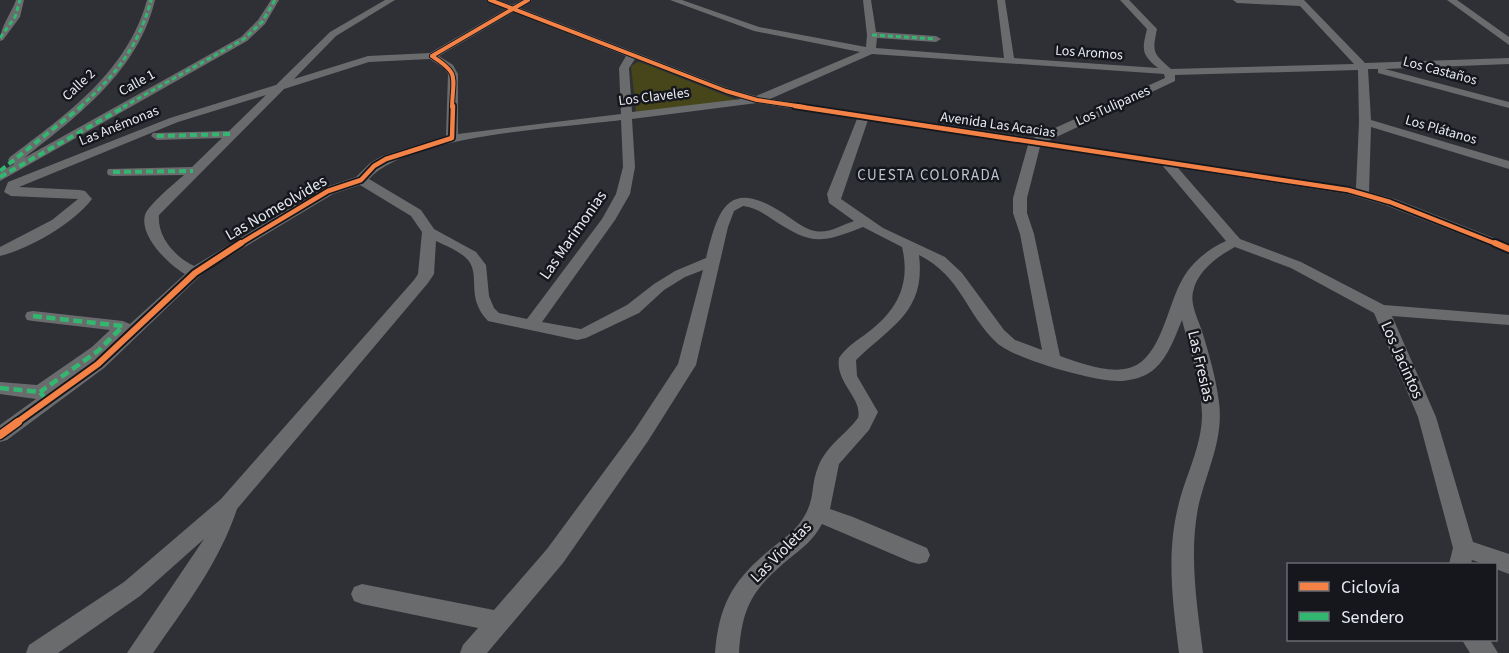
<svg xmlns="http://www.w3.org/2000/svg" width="1509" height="653" font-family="'Source Sans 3',sans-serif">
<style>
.green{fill:#46461a}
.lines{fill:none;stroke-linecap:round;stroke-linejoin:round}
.minor{fill:#6a6b6d;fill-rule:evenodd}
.quiet-far2{stroke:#33b770;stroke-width:3;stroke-dasharray:5 3;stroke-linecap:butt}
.quiet-far1{stroke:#33b770;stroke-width:4;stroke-dasharray:7 4;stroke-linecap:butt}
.quiet{stroke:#33b770;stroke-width:4.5;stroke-dasharray:9 4.5;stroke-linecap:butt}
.cycleway-far3-casing{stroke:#15171c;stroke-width:6}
.cycleway-far2-casing{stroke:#15171c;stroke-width:8}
.cycleway-far1-casing{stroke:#15171c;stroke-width:10}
.cycleway-casing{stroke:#15171c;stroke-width:11}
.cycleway-far3{stroke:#f48246;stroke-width:4}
.cycleway-far2{stroke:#f48246;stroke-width:4.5}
.cycleway-far1{stroke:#f48246;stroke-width:6}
.cycleway{stroke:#f48246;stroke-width:8}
.labels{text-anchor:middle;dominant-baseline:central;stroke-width:5;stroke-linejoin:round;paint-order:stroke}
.far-street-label{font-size:14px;fill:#e7eaf0;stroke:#15171c}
.far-neighbourhood-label{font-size:15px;letter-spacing:1.5px;fill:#c1c6d2;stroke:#15171c}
.street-label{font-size:16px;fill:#e7eaf0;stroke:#15171c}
</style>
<rect width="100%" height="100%" fill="#2e3036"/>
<path class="green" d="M 638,62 L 648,65 L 737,100 L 636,112 L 631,66 Z"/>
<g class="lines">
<g class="minor">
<path d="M 16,0 L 24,0 L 20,17 L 3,40 L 0,41 C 0,27 11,14 16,0 Z"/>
<path d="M 147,0 L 155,0 C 138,71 79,115 24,158 L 241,37 L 258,20 L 271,0 L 279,0 L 265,24 L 247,41 L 0,181 L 0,172 L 14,164 L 10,163 L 8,160 L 10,157 C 67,114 127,72 147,0 Z"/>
<path d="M 385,0 L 395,0 L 336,36 L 294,79 L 368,56 L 430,53 L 506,9 L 486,0 L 498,0 L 512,5 L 522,0 L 532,0 L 520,8 L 730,89 L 756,96 L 860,52 L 754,31 L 670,0 L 682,0 L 759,27 L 866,47 L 867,35 L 863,0 L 871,0 L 876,32 L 936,36 L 941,39 L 936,42 L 877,38 L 876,48 L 1004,58 L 997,0 L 1005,0 L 1014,58 L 1158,68 C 1141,54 1142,50 1147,29 L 1120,0 L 1129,0 L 1157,29 C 1152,53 1153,53 1171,69 L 1354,64 L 1300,6 L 1237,3 L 1233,0 L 1304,0 L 1365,63 L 1509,58 L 1509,64 L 1385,69 L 1509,102 L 1509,108 L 1378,73 L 1378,69 L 1368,69 L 1371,120 L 1509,161 L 1509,169 L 1371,127 L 1369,192 L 1395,199 L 1509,244 L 1509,253 L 1385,205 L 1347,194 L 1178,168 L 1240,239 L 1301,262 L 1384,305 L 1509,315 L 1509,325 L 1392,316 L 1436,417 L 1473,542 L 1509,554 L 1509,574 L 1496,569 L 1496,564 L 1484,564 L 1472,560 L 1471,564 L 1449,564 L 1453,548 L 1418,417 L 1374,313 L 1291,268 L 1235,247 C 1218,256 1197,271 1193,292 C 1190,304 1198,319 1202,331 C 1209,354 1216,378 1219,402 C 1224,440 1206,472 1198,508 C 1189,556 1197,605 1203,653 L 1179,653 C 1173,605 1166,555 1178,507 C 1185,476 1202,447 1202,414 C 1201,382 1190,351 1182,320 C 1175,337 1167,360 1152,371 C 1144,377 1133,380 1122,381 C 1098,383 1014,359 997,343 C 965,313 962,277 919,255 C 926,312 891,326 856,360 L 857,376 L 878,412 L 869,430 L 839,464 L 830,509 L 853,517 L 927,548 L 930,555 L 927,562 L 919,564 L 911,562 L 822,524 C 814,539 803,548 790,558 C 754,588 742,605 739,653 L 715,653 C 719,603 734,579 772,548 C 783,539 794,532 802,520 C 816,499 810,487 818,467 C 826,446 845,435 858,418 C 863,398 835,383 839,358 C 846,347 858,340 867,333 C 897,311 911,284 902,247 L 863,227 C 820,244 811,245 772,219 C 763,213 754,207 743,206 L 734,211 L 728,227 L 696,365 L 648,441 L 563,563 L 487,653 L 460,653 L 463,645 L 478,628 L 362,604 L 354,601 L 351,594 L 354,587 L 362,584 L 494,610 L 547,549 L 634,431 L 678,364 L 703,270 L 685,277 L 664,290 L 639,313 L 586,338 L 577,340 L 488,321 C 465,297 481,276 468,260 C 460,251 446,246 436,241 L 434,274 L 428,283 L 237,509 C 219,563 185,607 153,653 L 127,653 L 204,539 L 140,596 L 58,653 L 26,653 L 29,645 L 124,582 L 221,499 L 414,280 L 418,274 L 422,232 L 411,216 L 360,185 L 333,194 L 215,265 L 200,276 L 104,368 L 7,440 L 0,442 L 0,425 L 36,399 L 0,394 L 0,382 L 37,385 L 92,347 L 110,330 L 33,321 L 27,320 L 25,316 L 27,312 L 33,311 L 123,321 L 130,324 L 185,274 C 169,265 139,236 145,215 C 148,205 175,183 184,175 L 113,176 L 108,175 L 107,172 L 108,169 L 192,167 L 222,138 L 157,140 L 151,136 L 153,133 L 229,131 L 266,95 L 178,122 L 19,187 L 80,190 L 85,191 L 92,199 C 74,223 29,249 0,256 L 0,247 L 52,220 L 78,199 L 11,196 L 4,192 L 8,182 L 170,118 L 276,85 L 330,32 ZM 514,12 L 626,56 L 619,68 L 621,114 L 458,134 L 458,74 L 453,65 L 439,56 ZM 872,54 L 1164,74 L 1165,78 L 1033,138 L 770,99 ZM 430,59 L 445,69 L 448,74 L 446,136 L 382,156 L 370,163 L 356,177 L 323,188 L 194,266 C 175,257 157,237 159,215 L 284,89 L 369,62 ZM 635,59 L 741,99 L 632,112 L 629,68 ZM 1358,70 L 1359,122 L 1356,188 L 1048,141 L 1175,81 L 1175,75 ZM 757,103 L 857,119 L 827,194 L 829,203 L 854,221 C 842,225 828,234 815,231 C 804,229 792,219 783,213 C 727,177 718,210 706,258 L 675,271 L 654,284 L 627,305 L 581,329 L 542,322 L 615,220 L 630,194 L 635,167 L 632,119 ZM 621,120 L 623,167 L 616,194 L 602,219 L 527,319 L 499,313 L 494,308 L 489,296 L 486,265 L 476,252 L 434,229 L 421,210 L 369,179 C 409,135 560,128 621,120 ZM 868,120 L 1028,145 L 1013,198 L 1013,213 L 1020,234 L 1042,350 L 1015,340 L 1004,330 L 962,273 L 945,257 L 883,228 L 841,199 ZM 1040,147 L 1162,165 L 1226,241 C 1208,249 1191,263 1182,280 C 1168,304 1161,357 1132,367 C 1110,375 1081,363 1060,356 L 1034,234 L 1027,213 L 1027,198 Z"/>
<path d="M 1447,0 L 1457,0 L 1509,37 L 1509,45 Z"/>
<path d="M 1462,640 L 1490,640 L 1498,653 L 1470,653 Z"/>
</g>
<g class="quiet-far2">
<path d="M 872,35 L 936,39"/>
<path d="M 0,38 L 15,17 L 20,0"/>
<path d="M 80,107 C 115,76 139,46 151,0"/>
<path d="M 123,107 L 244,39 L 262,22 L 275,0"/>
</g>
<g class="quiet-far1">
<path d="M 157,136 L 232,134"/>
<path d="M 0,171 L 82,106"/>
<path d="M 113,172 L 193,171"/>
<path d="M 0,177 L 126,106"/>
</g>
<g class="quiet">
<path d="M 33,316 L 123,326 L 98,351 L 40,392"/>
<path d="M 0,388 L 40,392 L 44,397"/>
</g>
<g class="cycleway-far3-casing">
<g id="cycleway-far3">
<path d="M 490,0 L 726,91 L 757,100 L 804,107"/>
<path d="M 452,107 C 453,76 460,74 432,56 L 528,0"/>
</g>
</g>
<g class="cycleway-far2-casing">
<g id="cycleway-far2">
<path d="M 795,106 L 1348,190 L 1390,202 L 1499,245"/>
<path d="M 238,245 L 328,191 L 361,180 L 374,166 L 386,159 L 452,138 L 453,106"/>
</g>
</g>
<g class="cycleway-far1-casing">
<g id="cycleway-far1">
<path d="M 1495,243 L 1509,249"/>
<path d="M 16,423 L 98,364 L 195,273 L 241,243"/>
</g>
</g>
<g class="cycleway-casing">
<path id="cycleway" d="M 0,435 L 18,422"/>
</g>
<use href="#cycleway-far3" class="cycleway-far3"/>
<use href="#cycleway-far2" class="cycleway-far2"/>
<use href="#cycleway-far1" class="cycleway-far1"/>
<use href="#cycleway" class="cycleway"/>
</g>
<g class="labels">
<g class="far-street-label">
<text transform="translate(1089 53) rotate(4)">Los Aromos</text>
<text transform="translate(1440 71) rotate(15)">Los Castaños</text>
<text transform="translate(137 83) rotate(-29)">Calle 1</text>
<text transform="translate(79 85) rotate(-43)">Calle 2</text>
<text transform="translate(654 97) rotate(-7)">Los Claveles</text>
<text transform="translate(1113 106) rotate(-24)">Los Tulipanes</text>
<text transform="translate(998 125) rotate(8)">Avenida Las Acacias</text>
<text transform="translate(119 126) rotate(-22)">Las Anémonas</text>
<text transform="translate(1441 130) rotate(16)">Los Plátanos</text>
</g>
<g class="far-neighbourhood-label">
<text x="929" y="175">CUESTA COLORADA</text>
</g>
<g class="street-label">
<text transform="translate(276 208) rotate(-30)">Las Nomeolvides</text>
<text transform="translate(573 235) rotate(-55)">Las Marimonias</text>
<text transform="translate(1402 360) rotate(66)">Los Jacintos</text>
<text transform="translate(1201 366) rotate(77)">Las Fresias</text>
<text transform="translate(781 552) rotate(-45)">Las Violetas</text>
</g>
</g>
<rect x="1287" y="563" width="210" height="78" fill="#15171c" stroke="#696b71" stroke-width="1.5"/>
<rect x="1299" y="582" width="30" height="9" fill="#f48246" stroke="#696b71" stroke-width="1.5"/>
<text x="1341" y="593" font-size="18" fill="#e7eaf0">Ciclovía</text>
<rect x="1299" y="612" width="30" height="9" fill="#33b770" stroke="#696b71" stroke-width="1.5"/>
<text x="1341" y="623" font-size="18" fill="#e7eaf0">Sendero</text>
</svg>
